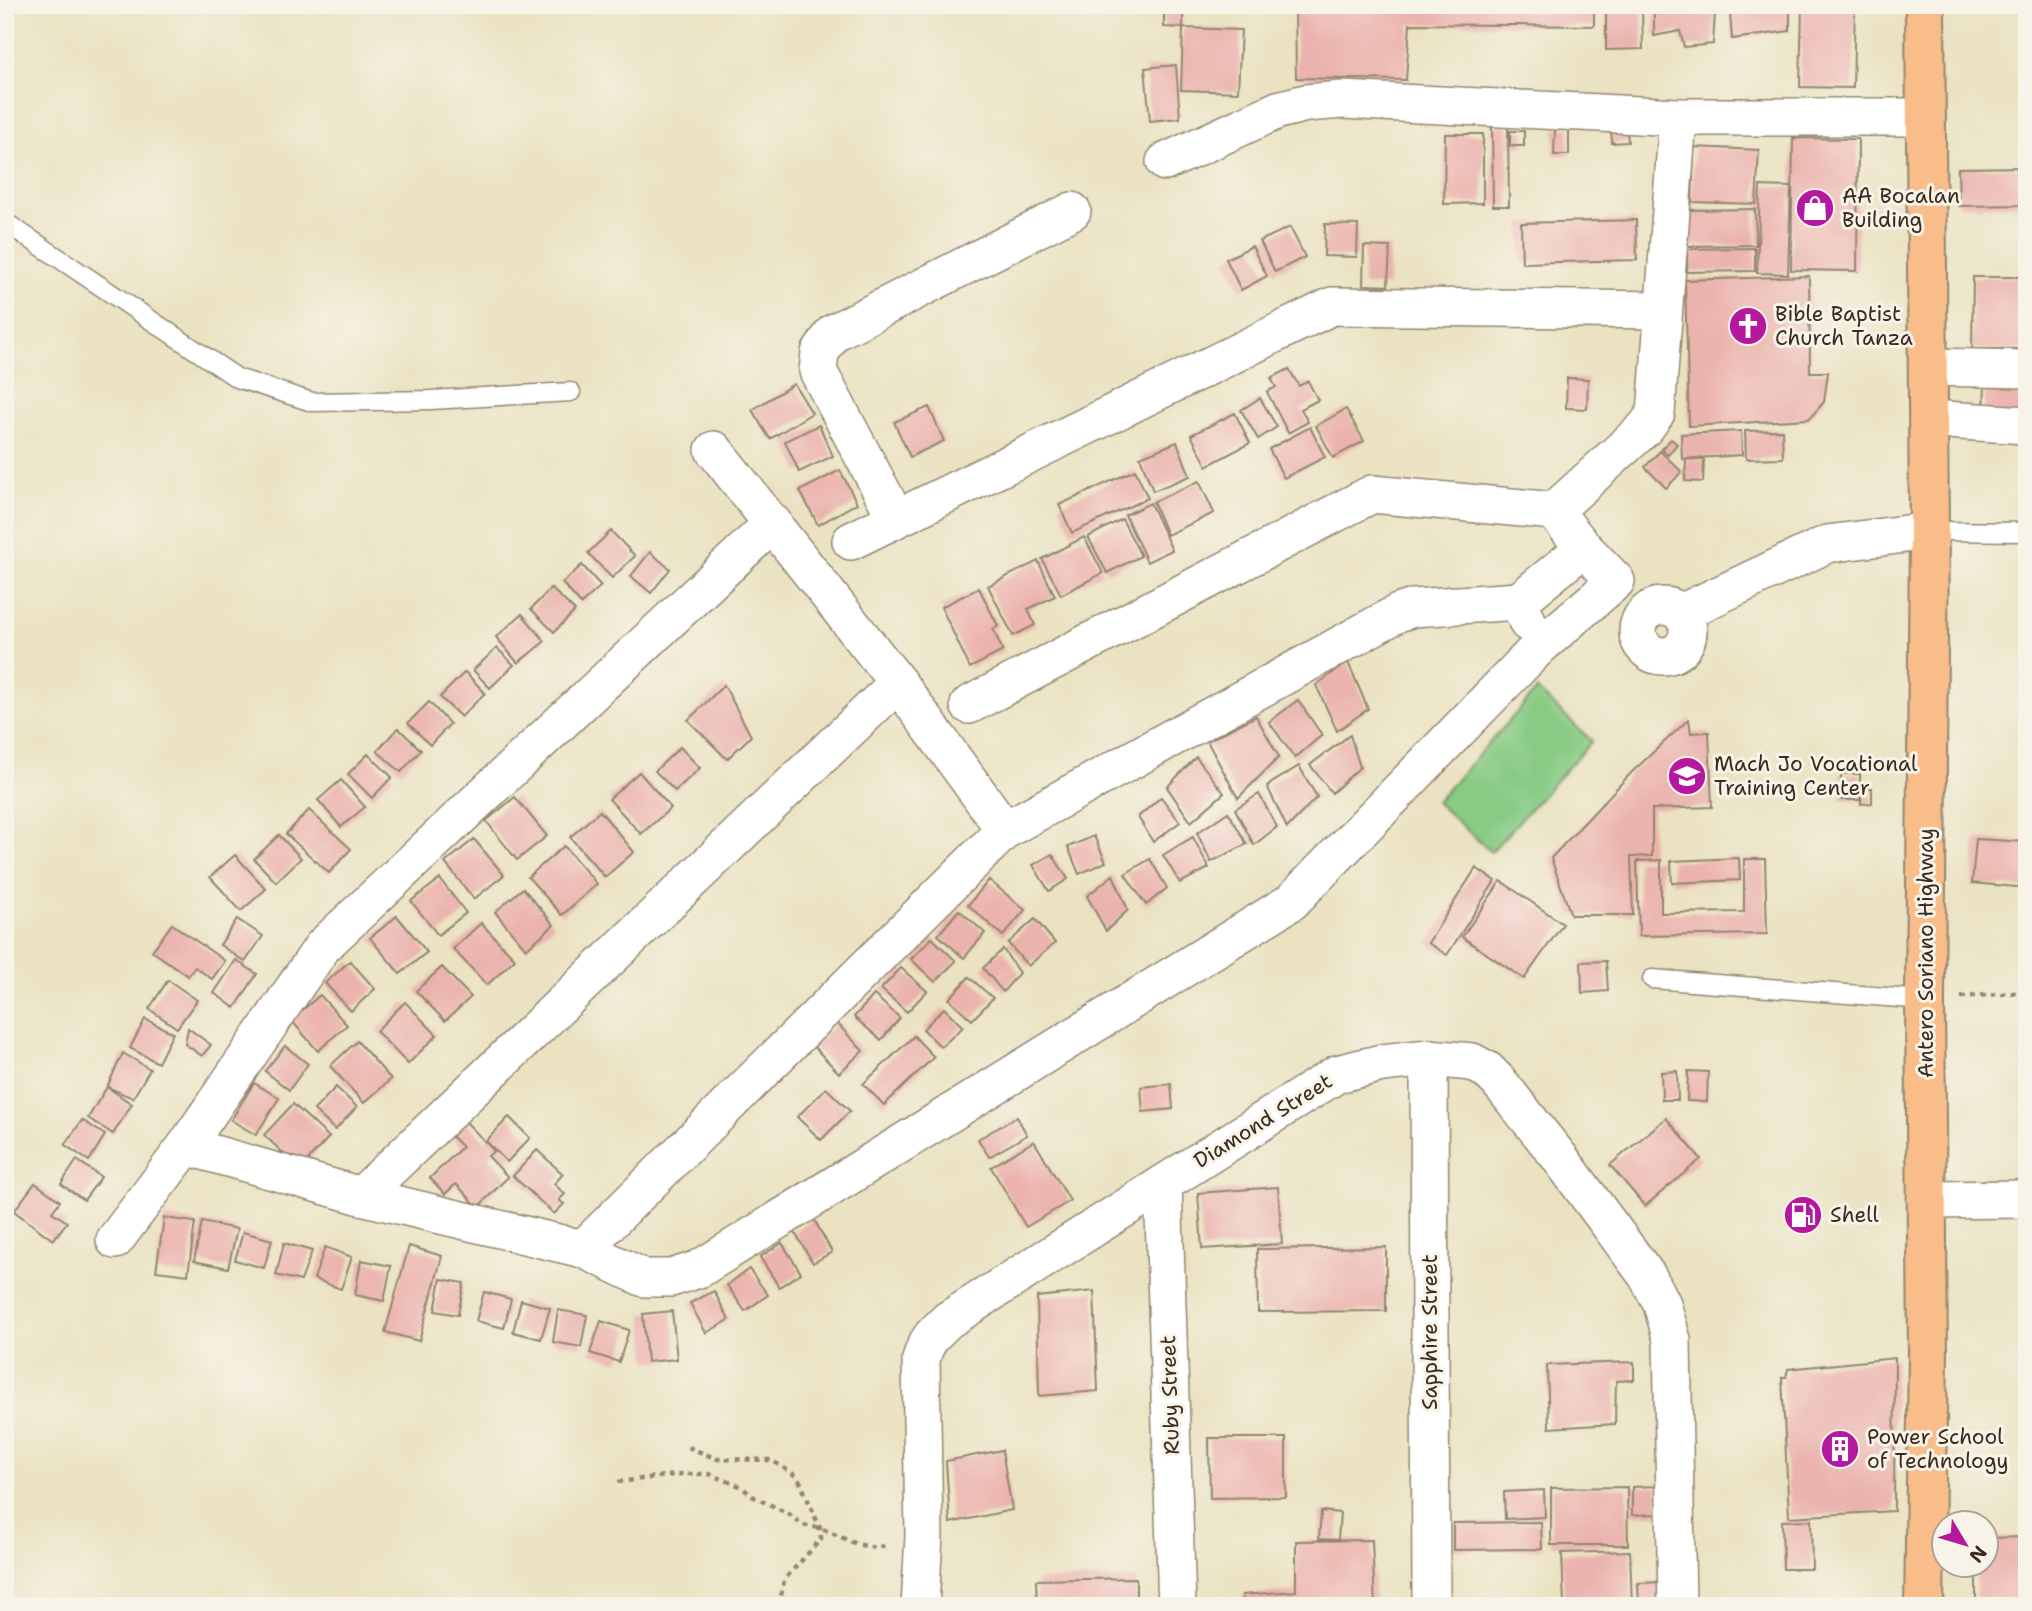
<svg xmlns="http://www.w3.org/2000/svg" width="2032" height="1611" font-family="'Shantell Sans',sans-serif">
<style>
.green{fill:#87cb84;stroke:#617a51;stroke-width:2}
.building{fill:#ebb3ad}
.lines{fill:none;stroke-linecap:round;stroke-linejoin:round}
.lane-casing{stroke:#928670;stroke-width:21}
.street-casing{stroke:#928670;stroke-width:40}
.primary-casing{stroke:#928670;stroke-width:42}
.path{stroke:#928670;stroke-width:4.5;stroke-dasharray:5 5;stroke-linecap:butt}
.lane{stroke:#fff;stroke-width:18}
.street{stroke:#fff;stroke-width:37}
.primary{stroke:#f8bd89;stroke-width:38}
.labels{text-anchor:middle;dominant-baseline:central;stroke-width:6;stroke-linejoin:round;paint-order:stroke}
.poi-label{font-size:21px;fill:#3b2a1e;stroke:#f7f3e8;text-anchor:start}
.street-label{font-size:21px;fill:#3b2a1e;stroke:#f7f3e8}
</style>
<rect width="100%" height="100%" fill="#f7f3e8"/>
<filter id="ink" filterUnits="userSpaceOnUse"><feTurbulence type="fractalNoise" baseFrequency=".0143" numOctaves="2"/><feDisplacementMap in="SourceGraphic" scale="14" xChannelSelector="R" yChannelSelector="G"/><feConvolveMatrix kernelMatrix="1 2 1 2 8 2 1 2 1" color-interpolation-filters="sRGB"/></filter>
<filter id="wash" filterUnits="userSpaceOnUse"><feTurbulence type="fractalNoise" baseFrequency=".00686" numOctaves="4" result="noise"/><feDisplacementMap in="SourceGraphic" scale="28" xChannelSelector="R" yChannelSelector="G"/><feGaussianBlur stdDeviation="1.57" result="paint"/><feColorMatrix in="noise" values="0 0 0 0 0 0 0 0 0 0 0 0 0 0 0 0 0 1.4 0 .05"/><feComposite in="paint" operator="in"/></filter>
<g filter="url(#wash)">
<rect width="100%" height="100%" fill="#eae2c1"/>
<path class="green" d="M 1537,690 L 1592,741 L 1491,852 L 1436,802 Z"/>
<g id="blocks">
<g class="building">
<path d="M 1164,5 L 1183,5 L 1183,28 L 1241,30 L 1238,92 L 1181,90 L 1183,28 L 1164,27 Z"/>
<path d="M 1295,5 L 1594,5 L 1594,26 L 1410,24 L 1406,80 L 1296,78 Z"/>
<path d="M 1654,5 L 1790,5 L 1790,31 L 1732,39 L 1730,13 L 1715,13 L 1713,44 L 1684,47 L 1680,31 L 1654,36 Z"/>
<path d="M 1802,5 L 1855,5 L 1853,88 L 1800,87 Z"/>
<path d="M 1642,7 L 1643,49 L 1606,50 L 1606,8 Z"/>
<path d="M 1176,65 L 1180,118 L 1150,121 L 1145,68 Z"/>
<path d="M 1508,125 L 1509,206 L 1493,206 L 1492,126 Z"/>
<path d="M 1569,128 L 1569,155 L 1554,155 L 1555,129 Z"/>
<path d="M 1611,130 L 1627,130 L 1628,142 L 1612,143 Z"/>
<rect x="1510" y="131" width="14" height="15"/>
<path d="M 1445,134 L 1483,134 L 1483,203 L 1444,204 Z"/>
<path d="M 1793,138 L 1858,139 L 1857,271 L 1791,270 Z"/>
<path d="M 1694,147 L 1759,150 L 1756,204 L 1692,202 Z"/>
<path d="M 2027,167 L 2027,205 L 1959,206 L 1958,168 Z"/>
<path d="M 1760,186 L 1791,187 L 1788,274 L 1757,273 Z"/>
<path d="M 1755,209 L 1756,245 L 1686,246 L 1686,210 Z"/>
<path d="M 1636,220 L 1637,260 L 1522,263 L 1521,223 Z"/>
<path d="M 1325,224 L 1358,225 L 1357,257 L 1324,256 Z"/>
<path d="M 1290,227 L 1305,257 L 1275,272 L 1260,241 Z"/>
<path d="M 1252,246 L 1267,276 L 1241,290 L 1226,259 Z"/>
<path d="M 1364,246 L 1390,247 L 1388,286 L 1363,285 Z"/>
<path d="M 1755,248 L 1755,271 L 1687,272 L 1687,249 Z"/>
<path d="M 1809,276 L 1810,372 L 1828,372 L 1824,402 L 1809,419 L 1689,426 L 1685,280 Z"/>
<path d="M 1973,277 L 2027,277 L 2027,349 L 1972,349 Z"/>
<path d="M 1289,369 L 1299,386 L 1308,381 L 1318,400 L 1301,409 L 1308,422 L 1288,433 L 1267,392 L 1276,387 L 1271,378 Z"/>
<path d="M 1567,378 L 1588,379 L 1587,409 L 1566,408 Z"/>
<path d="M 1985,378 L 2027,380 L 2027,419 L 1984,417 Z"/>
<path d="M 794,384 L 812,413 L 770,439 L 752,410 Z"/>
<path d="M 1260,398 L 1277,427 L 1258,439 L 1241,410 Z"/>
<path d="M 929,407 L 944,441 L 910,457 L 894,422 Z"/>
<path d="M 1346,409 L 1364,441 L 1333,458 L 1316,426 Z"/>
<path d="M 1235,413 L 1250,443 L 1207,466 L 1191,435 Z"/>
<path d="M 819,425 L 833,456 L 799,472 L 785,441 Z"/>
<path d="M 1310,427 L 1325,457 L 1284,478 L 1269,449 Z"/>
<path d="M 1782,430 L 1783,458 L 1746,459 L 1745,431 Z"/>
<path d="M 1741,431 L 1742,455 L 1682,459 L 1681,434 Z"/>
<path d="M 1671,439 L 1677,444 L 1668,455 L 1661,449 Z"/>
<path d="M 1177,442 L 1190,476 L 1153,491 L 1140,457 Z"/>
<path d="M 1660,451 L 1682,472 L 1666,488 L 1645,467 Z"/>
<path d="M 1686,459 L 1704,460 L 1703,482 L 1685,481 Z"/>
<path d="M 840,470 L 857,503 L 818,525 L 800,491 Z"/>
<path d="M 1135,470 L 1148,498 L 1072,533 L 1059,505 Z"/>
<path d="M 1199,481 L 1214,513 L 1167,535 L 1153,502 Z"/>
<path d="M 1150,503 L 1172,550 L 1147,562 L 1125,515 Z"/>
<path d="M 1122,519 L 1141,556 L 1107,573 L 1088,537 Z"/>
<path d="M 611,531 L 635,556 L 612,578 L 588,553 Z"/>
<path d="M 1084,537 L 1103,573 L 1061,595 L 1042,559 Z"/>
<path d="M 2025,544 L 2027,544 L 2027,575 L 2020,574 Z"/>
<path d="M 650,552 L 670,569 L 651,593 L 631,576 Z"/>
<path d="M 1038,561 L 1055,596 L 1028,609 L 1035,625 L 1013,636 L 988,586 Z"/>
<path d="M 582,565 L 601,586 L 581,604 L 562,583 Z"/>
<path d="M 551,588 L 575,611 L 554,632 L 531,609 Z"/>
<path d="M 979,588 L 998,626 L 993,629 L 1003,651 L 970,668 L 941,607 Z"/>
<path d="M 522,614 L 545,641 L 518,663 L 496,637 Z"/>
<path d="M 497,648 L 514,665 L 490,688 L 473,670 Z"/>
<path d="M 1348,662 L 1368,709 L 1337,731 L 1316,685 Z"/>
<path d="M 465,672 L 485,693 L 461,717 L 440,697 Z"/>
<path d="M 724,685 L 751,736 L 727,759 L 688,720 Z"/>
<path d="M 1298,700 L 1322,735 L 1295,758 L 1269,722 Z"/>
<path d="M 429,702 L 450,724 L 430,745 L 408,723 Z"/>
<path d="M 1256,716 L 1279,757 L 1238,798 L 1207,741 Z"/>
<path d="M 1689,719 L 1691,733 L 1709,732 L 1712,807 L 1652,809 L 1652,856 L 1631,857 L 1633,915 L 1571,915 L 1551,858 L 1632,772 Z"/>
<path d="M 398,728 L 421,750 L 401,772 L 377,751 Z"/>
<path d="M 1350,735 L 1360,767 L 1332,793 L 1310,765 Z"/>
<path d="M 680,747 L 700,768 L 675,791 L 655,771 Z"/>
<path d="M 368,754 L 392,777 L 372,798 L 348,774 Z"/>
<path d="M 1196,757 L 1224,793 L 1191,822 L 1167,787 Z"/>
<path d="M 1299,766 L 1317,797 L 1287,828 L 1267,786 Z"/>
<path d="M 639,772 L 671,808 L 641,834 L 609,799 Z"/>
<rect x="1841" y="774" width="19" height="26"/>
<path d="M 341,780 L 365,807 L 341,827 L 318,800 Z"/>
<path d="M 1861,788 L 1872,788 L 1872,803 L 1861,804 Z"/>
<path d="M 1259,794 L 1277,827 L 1254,845 L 1235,809 Z"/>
<path d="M 515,797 L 547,836 L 517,860 L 486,821 Z"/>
<path d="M 1161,797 L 1180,822 L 1153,842 L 1138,817 Z"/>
<path d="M 309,810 L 351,849 L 329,873 L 286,834 Z"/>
<path d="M 600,811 L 634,852 L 605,877 L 570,837 Z"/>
<path d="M 1228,812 L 1247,844 L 1211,862 L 1197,833 Z"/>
<path d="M 279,835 L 301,858 L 276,882 L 254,859 Z"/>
<path d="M 1094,836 L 1106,862 L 1079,874 L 1068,847 Z"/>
<path d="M 1193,837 L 1209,868 L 1180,883 L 1163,855 Z"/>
<path d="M 474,839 L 504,875 L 474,899 L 445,863 Z"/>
<path d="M 1976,839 L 2027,842 L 2027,888 L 1972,883 Z"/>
<path d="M 564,846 L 597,884 L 562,915 L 528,877 Z"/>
<path d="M 1052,854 L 1068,879 L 1049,891 L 1033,865 Z"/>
<path d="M 235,855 L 266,889 L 241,911 L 210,877 Z"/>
<path d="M 1739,858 L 1740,880 L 1672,883 L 1671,861 Z"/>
<path d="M 1150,859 L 1167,888 L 1146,905 L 1125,874 Z"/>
<path d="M 1744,859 L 1765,859 L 1767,934 L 1639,936 L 1637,861 L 1661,860 L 1661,913 L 1744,912 Z"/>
<path d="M 1476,868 L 1495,881 L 1447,955 L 1428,943 Z"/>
<path d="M 1113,875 L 1128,910 L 1106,931 L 1087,896 Z"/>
<path d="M 440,879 L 466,913 L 438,935 L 411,901 Z"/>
<path d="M 989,880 L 1025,910 L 1003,936 L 968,905 Z"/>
<path d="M 1501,881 L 1563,924 L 1524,979 L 1462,937 Z"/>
<path d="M 523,888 L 554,925 L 526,949 L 495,912 Z"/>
<path d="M 959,910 L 985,933 L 964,958 L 938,935 Z"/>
<path d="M 397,916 L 427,952 L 400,974 L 370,938 Z"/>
<path d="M 237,919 L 263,936 L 245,962 L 220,945 Z"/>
<path d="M 1035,919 L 1055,943 L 1028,966 L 1008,943 Z"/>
<path d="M 481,923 L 515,959 L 487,985 L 453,949 Z"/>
<path d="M 172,924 L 225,961 L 212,979 L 195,967 L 188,976 L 152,951 Z"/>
<path d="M 932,938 L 956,961 L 935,982 L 911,959 Z"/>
<path d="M 1003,949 L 1019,973 L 1003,992 L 983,968 Z"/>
<path d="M 236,960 L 257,974 L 235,1008 L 214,993 Z"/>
<path d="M 350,961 L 375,989 L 351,1011 L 325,983 Z"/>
<path d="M 1606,961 L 1608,991 L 1582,993 L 1581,962 Z"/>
<path d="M 442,967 L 471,997 L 445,1021 L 416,991 Z"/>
<path d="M 901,968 L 927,991 L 907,1012 L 881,989 Z"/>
<path d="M 969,977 L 993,998 L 972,1020 L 949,999 Z"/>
<path d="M 168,980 L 197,1000 L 177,1028 L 149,1009 Z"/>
<path d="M 320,995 L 347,1025 L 318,1051 L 291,1020 Z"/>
<path d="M 874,995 L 900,1018 L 881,1040 L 854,1017 Z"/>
<path d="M 405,1002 L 437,1035 L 408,1064 L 376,1031 Z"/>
<path d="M 944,1008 L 963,1027 L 941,1047 L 923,1029 Z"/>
<path d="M 145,1019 L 173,1033 L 158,1063 L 130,1048 Z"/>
<path d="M 837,1023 L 863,1051 L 839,1073 L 813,1046 Z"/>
<path d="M 188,1028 L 211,1045 L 202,1056 L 185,1044 Z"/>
<path d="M 914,1036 L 934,1057 L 884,1105 L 863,1084 Z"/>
<path d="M 357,1041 L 391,1079 L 364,1103 L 330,1066 Z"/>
<path d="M 285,1046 L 308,1064 L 289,1090 L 265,1071 Z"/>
<path d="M 123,1053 L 150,1069 L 133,1098 L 107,1087 L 132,1104 L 113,1134 L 88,1118 L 107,1087 Z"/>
<path d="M 1677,1071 L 1678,1100 L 1662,1100 L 1661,1072 Z"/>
<path d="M 1688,1071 L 1708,1072 L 1707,1102 L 1687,1101 Z"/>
<path d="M 254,1083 L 279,1098 L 256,1135 L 231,1120 Z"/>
<path d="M 1171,1084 L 1173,1109 L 1143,1112 L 1141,1087 Z"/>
<path d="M 336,1087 L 357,1107 L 335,1130 L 314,1110 Z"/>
<path d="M 826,1088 L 850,1111 L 821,1140 L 797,1117 Z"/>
<path d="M 293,1104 L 329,1137 L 300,1169 L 264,1135 Z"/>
<path d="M 509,1117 L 530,1138 L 507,1162 L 486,1141 Z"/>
<path d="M 1017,1117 L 1027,1135 L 989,1157 L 978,1139 Z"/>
<path d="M 1666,1118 L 1701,1159 L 1645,1206 L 1610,1165 Z"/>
<path d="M 82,1120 L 105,1135 L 89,1161 L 65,1145 Z"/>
<path d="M 465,1121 L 494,1151 L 488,1156 L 508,1177 L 478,1207 L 456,1184 L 445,1194 L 430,1178 L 462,1147 L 450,1135 Z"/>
<path d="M 1034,1141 L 1070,1201 L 1026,1227 L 991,1167 Z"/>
<path d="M 537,1150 L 563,1174 L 554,1184 L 565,1194 L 559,1200 L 564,1204 L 554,1214 L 513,1176 Z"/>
<path d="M 77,1160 L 101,1177 L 84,1200 L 61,1184 Z"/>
<path d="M 35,1183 L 60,1201 L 52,1212 L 67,1222 L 53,1240 L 14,1211 Z"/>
<path d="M 1278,1187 L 1282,1244 L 1202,1249 L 1198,1193 Z"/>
<path d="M 164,1218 L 195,1222 L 188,1275 L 156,1271 Z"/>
<path d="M 814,1219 L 832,1252 L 813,1263 L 794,1231 Z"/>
<path d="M 202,1222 L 237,1229 L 228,1268 L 194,1261 Z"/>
<path d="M 243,1232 L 272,1240 L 264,1268 L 235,1260 Z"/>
<path d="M 284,1243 L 312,1251 L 301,1281 L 276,1275 Z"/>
<path d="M 782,1243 L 801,1273 L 779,1287 L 760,1257 Z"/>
<path d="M 409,1246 L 442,1256 L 419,1341 L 385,1332 Z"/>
<path d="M 325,1247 L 352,1257 L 341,1289 L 314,1279 Z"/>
<path d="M 1386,1247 L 1386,1311 L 1258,1312 L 1257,1249 Z"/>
<path d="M 361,1260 L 391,1266 L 384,1301 L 355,1295 Z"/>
<path d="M 749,1269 L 768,1295 L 745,1311 L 727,1285 Z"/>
<path d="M 441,1279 L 464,1283 L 458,1315 L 435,1311 Z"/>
<path d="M 714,1291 L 729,1320 L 706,1333 L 690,1303 Z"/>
<path d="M 1094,1291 L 1098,1391 L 1039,1396 L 1037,1297 Z"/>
<path d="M 484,1292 L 511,1299 L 504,1328 L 476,1321 Z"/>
<path d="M 521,1300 L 550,1308 L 541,1339 L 513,1332 Z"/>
<path d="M 558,1310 L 587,1315 L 581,1347 L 553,1342 Z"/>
<path d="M 672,1311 L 677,1359 L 647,1362 L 643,1314 Z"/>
<path d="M 601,1321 L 629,1330 L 619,1362 L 590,1353 Z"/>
<path d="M 1895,1358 L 1894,1511 L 1789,1517 L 1782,1377 L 1786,1377 L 1788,1369 Z"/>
<path d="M 1634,1362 L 1634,1380 L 1616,1381 L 1615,1424 L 1549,1428 L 1547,1365 Z"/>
<path d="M 1209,1438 L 1286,1438 L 1286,1497 L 1210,1498 Z"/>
<path d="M 1002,1450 L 1012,1510 L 950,1523 L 946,1461 Z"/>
<path d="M 1658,1486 L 1658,1514 L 1632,1515 L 1632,1487 Z"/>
<path d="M 1627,1487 L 1628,1545 L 1551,1545 L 1551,1488 Z"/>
<path d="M 1544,1490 L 1545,1517 L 1505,1519 L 1504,1492 Z"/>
<path d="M 1321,1511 L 1340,1513 L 1338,1540 L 1319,1539 Z"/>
<path d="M 1811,1520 L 1812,1569 L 1783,1569 L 1782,1521 Z"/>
<path d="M 1541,1522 L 1542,1549 L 1453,1550 L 1453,1523 Z"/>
<path d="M 2027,1537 L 2027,1606 L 1976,1606 L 1976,1566 L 1986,1566 L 1986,1538 Z"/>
<path d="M 1372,1540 L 1375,1606 L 1244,1606 L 1242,1595 L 1296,1591 L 1296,1541 Z"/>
<path d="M 1630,1551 L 1632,1606 L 1564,1606 L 1562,1553 Z"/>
<path d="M 1136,1578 L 1136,1606 L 1037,1606 L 1036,1580 Z"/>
<path d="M 1661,1582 L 1661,1606 L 1639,1606 L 1638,1583 Z"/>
</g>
</g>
</g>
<g filter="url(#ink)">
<use href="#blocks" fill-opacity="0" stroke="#928670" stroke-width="2"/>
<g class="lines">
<g class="lane-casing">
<g id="lane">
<path d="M 5,222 L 237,378 L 312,402 L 431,400 L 571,392"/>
<path d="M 1929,531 L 2027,532"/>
<path d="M 1652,979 L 1925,1000"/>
</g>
</g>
<g class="street-casing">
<g id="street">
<path d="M 1165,162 L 1278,110 L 1306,103 L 1342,100 L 1678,117 L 1926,117"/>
<path d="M 1928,367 L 2027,369"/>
<path d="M 1928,419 L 2027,425"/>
<path d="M 714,450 L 898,683 L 1005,830"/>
<path d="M 896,518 L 818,371 L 820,353 L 833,333 L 1072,211"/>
<path d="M 851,541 L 1332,306 L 1663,310"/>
<circle cx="1663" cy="631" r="25"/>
<path d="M 1681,613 L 1827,544 L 1929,531"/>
<path d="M 1528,623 L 1519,601 L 1584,548"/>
<path d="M 969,705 L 1372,494 L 1554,511"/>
<path d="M 1429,1058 L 1431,1606"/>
<path d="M 186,1146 L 361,1196 L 583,1249 L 644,1278 L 671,1278 L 699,1269 L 1291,902 L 1539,647 L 1616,581 L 1584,548 L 1554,511 L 1645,428 L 1656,413 L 1678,117"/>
<path d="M 1163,1184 L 1177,1606"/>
<path d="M 361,1196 L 898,683"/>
<path d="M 1926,1200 L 2027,1199"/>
<path d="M 115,1240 L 186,1146 L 323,946 L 773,523"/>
<path d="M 583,1249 L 1005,830 L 1398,613 L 1413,608 L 1519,601"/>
<path d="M 920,1606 L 924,1536 L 921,1360 C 926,1340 933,1334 948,1320 L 1337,1074 L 1382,1063 L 1429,1058 L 1472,1062 L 1487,1070 L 1499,1082 L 1560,1158 L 1648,1277 L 1662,1304 L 1672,1340 L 1677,1606"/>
</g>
</g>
<g class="primary-casing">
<path id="primary" d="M 1924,1606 L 1928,1354 L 1925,1000 L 1929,531 L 1925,5"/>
</g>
<g class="path">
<path d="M 1961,997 L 2027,992"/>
<path d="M 688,1447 L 717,1459 L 771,1460 L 798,1477 L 820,1528 L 821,1539 L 784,1580 L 779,1606"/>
<path d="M 618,1482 L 681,1474 L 709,1474 L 740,1486 L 754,1497 L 789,1514 L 802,1525 L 820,1528 L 857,1544 L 875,1548 L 889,1545"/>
</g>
<use href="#lane" class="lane"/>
<use href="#street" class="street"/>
<use href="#primary" class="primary"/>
</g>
</g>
<defs>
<g id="shop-disc" transform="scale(2.0125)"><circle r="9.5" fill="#b5179e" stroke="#f7f3e8"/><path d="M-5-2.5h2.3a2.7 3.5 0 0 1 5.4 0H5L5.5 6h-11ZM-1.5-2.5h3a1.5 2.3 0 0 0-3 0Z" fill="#fff"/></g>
<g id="church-disc" transform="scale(2.0125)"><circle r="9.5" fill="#b5179e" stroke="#f7f3e8"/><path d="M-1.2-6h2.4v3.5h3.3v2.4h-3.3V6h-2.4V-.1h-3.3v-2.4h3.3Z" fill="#fff"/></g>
<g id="school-disc" transform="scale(2.0125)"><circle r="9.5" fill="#b5179e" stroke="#f7f3e8"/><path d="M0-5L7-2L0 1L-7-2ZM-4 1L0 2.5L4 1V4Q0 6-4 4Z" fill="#fff"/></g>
<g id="fuel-disc" transform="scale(2.0125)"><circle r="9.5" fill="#b5179e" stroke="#f7f3e8"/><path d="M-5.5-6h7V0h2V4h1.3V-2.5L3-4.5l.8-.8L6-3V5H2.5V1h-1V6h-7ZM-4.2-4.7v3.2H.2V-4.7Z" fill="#fff"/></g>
<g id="building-disc" transform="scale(2.0125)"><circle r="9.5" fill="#b5179e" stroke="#f7f3e8"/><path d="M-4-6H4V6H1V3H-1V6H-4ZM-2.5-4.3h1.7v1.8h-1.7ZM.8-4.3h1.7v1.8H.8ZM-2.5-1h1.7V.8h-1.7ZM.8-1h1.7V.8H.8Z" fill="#fff"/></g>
</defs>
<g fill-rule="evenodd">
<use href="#shop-disc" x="1815" y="208"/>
<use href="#church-disc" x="1748" y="326"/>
<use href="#school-disc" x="1687" y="776"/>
<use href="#fuel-disc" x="1803" y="1215"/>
<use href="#building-disc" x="1840" y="1449"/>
</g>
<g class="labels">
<g class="poi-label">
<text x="1842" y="196">AA Bocalan<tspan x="1842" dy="24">Building</tspan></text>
<text x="1775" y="314">Bible Baptist<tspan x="1775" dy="24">Church Tanza</tspan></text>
<text x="1714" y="764">Mach Jo Vocational<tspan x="1714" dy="24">Training Center</tspan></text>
<text x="1830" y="1215">Shell</text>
<text x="1867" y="1437">Power School<tspan x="1867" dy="24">of Technology</tspan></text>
</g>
<g class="street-label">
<text transform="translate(1926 953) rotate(-90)">Antero Soriano Highway</text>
<text transform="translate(1263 1121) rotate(-32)">Diamond Street</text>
<text transform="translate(1430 1332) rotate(-90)">Sapphire Street</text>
<text transform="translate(1170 1395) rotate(-92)">Ruby Street</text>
</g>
</g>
<rect width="2032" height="1611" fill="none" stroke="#f7f3e8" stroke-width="28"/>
<g transform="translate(1965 1544) rotate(128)"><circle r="33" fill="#f7f3e8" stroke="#aca397" stroke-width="2"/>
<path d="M0-5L12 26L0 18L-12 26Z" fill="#b5179e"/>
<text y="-10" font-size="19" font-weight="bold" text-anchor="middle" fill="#3b2a1e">N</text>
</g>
</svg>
